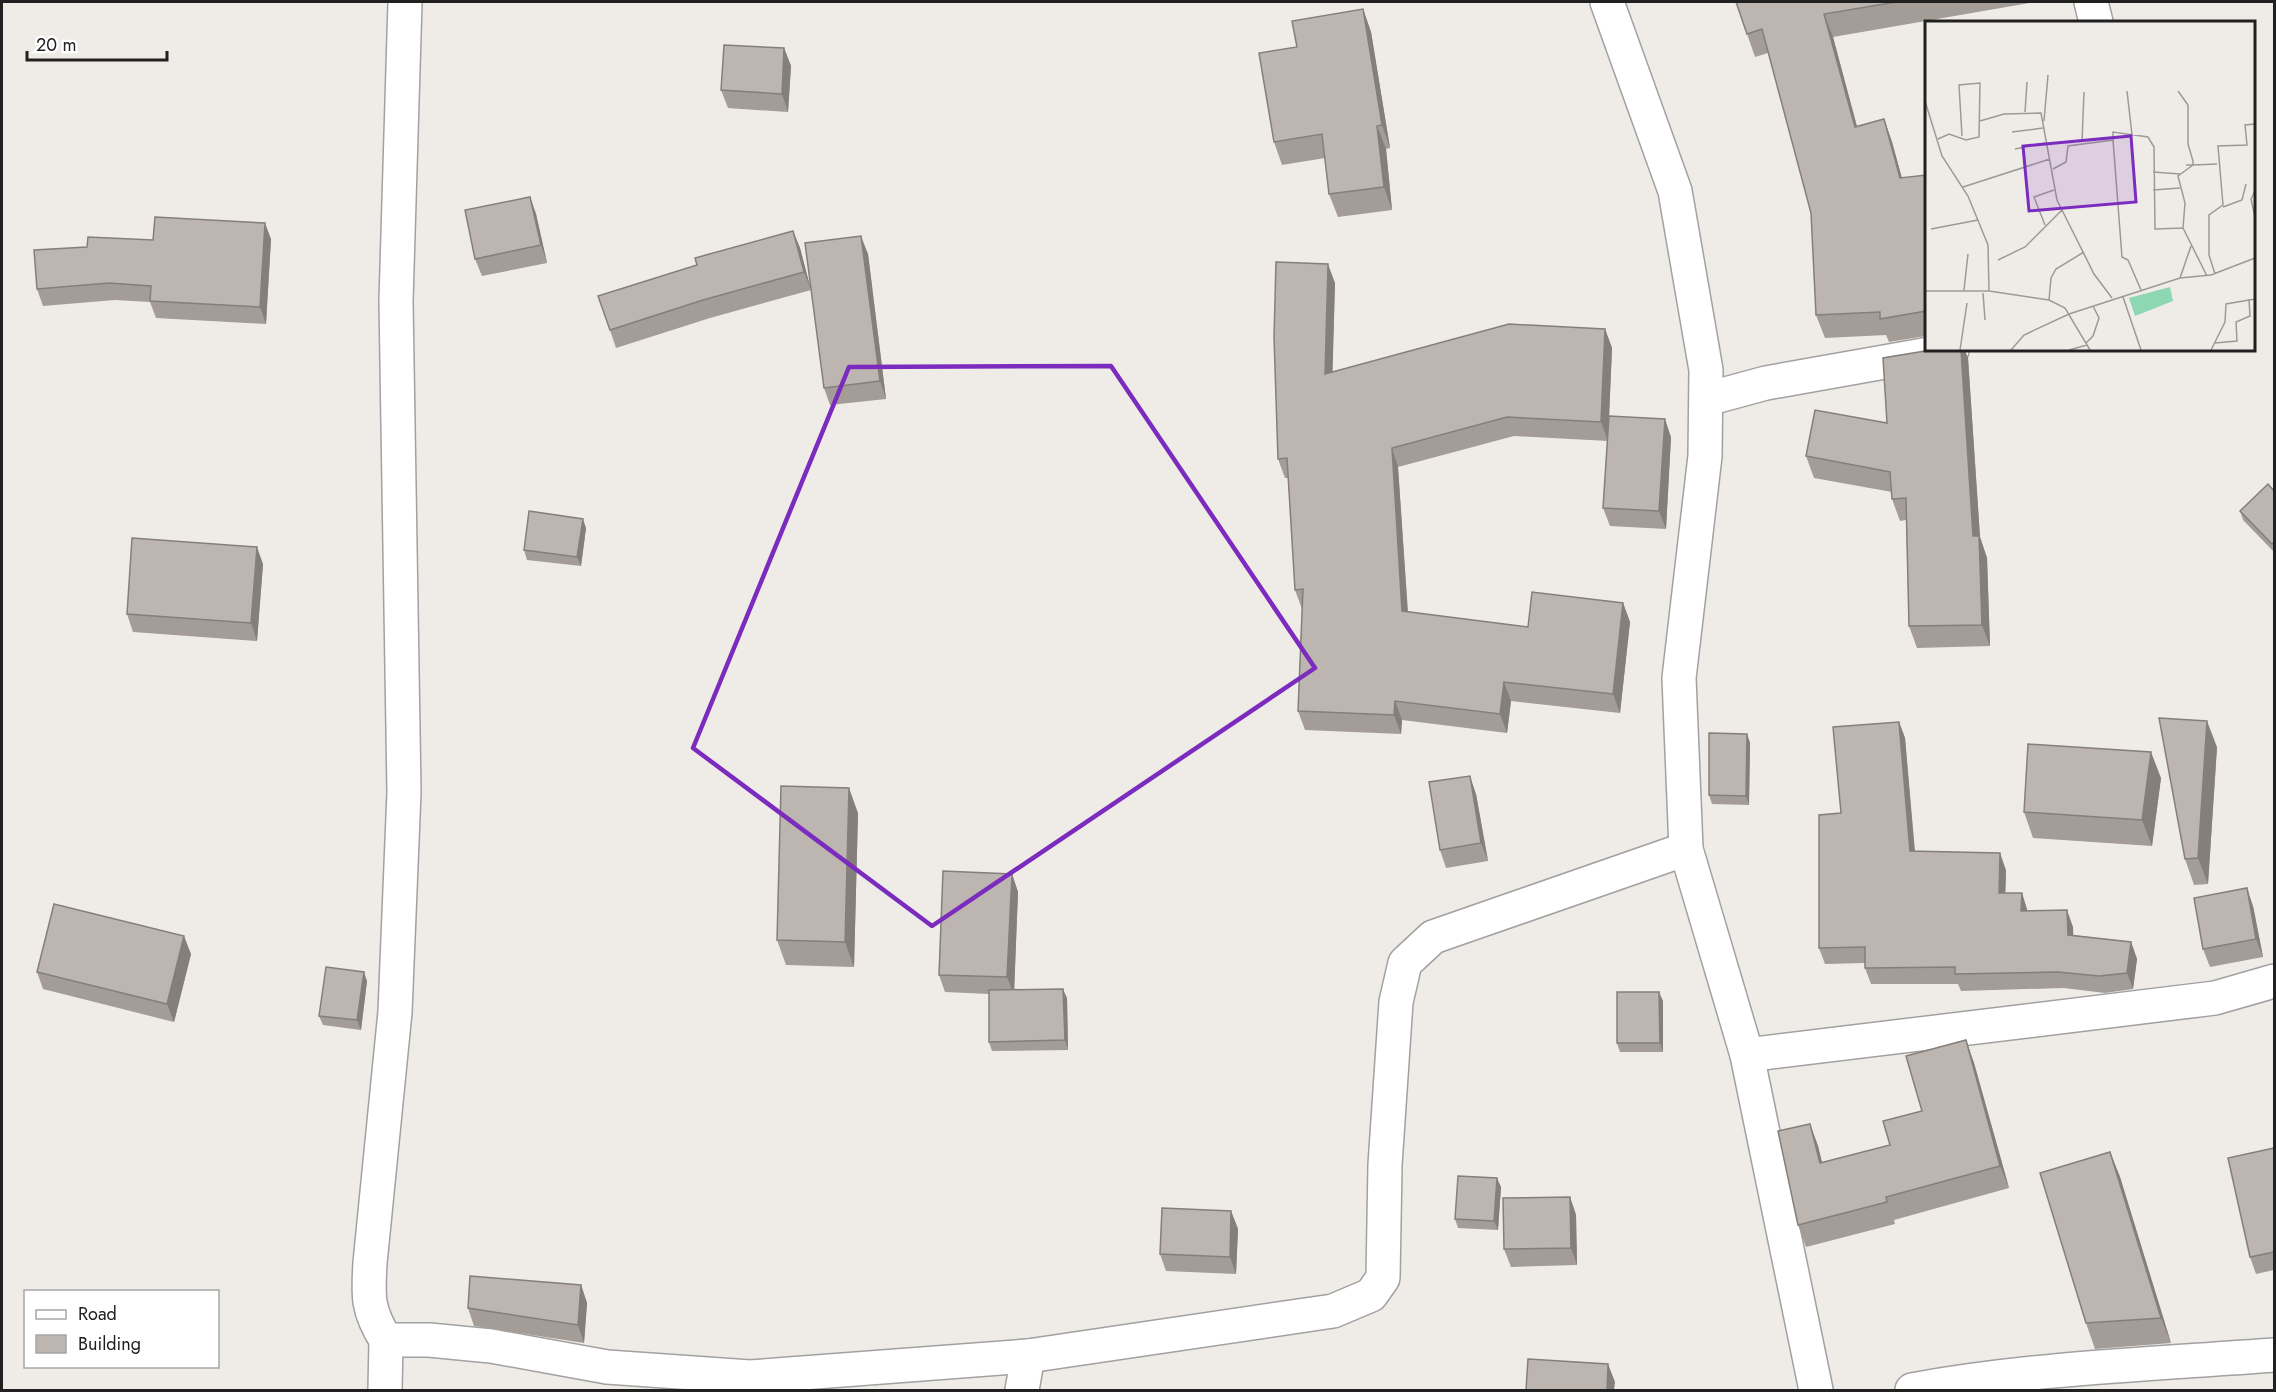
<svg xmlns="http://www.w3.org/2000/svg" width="2276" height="1392" font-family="Jost,sans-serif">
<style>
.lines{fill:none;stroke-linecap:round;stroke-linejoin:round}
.street-casing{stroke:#a1a1a1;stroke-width:36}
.street{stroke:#fff;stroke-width:33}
.wall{fill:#a39c97}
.shaded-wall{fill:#847f7b}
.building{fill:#bdb5b0;stroke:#847f7b;stroke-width:1.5}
.marked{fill:none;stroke:#7b2cbf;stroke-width:4.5;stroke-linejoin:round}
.inset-road{fill:none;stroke:#9c9a97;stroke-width:1.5}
.view{fill:#7b2cbf;fill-opacity:0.15;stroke:#7b2cbf;stroke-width:3}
.inset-edge{fill:none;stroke:#202020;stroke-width:3}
</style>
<rect width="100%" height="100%" fill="#efece7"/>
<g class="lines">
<g class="street-casing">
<g id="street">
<path d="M 1607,2 L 1675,191 L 1706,370 L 1705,456 L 1679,678 L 1686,849 L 1747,1055 L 1816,1390"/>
<path d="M 2091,2 L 2096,22"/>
<path d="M 1707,399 L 1766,383 L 1952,350"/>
<path d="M 1747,1055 L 2215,998 L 2274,981"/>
<path d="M 386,1340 C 367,1310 368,1296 370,1263 L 395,1012 L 404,792 L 396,301 L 405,2"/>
<path d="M 385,1390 L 386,1340 L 429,1340 L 491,1346 L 607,1367 L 750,1377 L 1028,1356 L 1333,1311 L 1371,1295 L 1383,1278 L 1385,1165 L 1396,1002 L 1405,963 L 1433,937 L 1686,849"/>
<path d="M 1022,1390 L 1028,1356"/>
<path d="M 1912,1390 C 2031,1368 2154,1364 2274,1355"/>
</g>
</g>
<use href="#street" class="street"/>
</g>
<g class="wall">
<path d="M 1736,2 L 2035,2 L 1833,37 L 1857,126 L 1884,119 L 1892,142 L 1902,178 L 1926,175 L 1926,336 L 1889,342 L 1886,335 L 1825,338 L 1816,315 L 1811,213 L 1768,53 L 1755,57 Z"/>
<path d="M 1363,9 L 1371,32 L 1390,148 L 1386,149 L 1392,210 L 1338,217 L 1329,194 L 1325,158 L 1282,165 L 1274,142 L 1297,47 Z"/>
<path d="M 784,48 L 791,66 L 788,112 L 728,108 L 721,90 Z"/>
<path d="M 530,197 L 536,214 L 547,263 L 482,276 L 475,259 Z"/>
<path d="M 793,231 L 800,248 L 811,290 L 710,318 L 616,348 L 610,330 L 697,265 Z"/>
<path d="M 271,239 L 266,324 L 156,318 L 150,302 L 115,300 L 43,306 L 37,289 L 87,247 L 153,240 Z"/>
<path d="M 868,254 L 886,399 L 830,405 L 824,388 Z"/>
<path d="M 1335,283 L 1332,372 L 1605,329 L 1612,348 L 1609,418 L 1671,437 L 1666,529 L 1610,526 L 1603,508 L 1608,441 L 1514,436 L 1398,467 L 1408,612 L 1528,627 L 1623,603 L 1630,622 L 1620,713 L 1511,701 L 1507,733 L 1402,720 L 1401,734 L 1305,730 L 1298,711 L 1302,609 L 1295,590 L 1288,478 L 1285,478 L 1278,459 Z"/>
<path d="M 1968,358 L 1980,537 L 1987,558 L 1990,646 L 1917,648 L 1909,626 L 1906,520 L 1900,521 L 1892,499 L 1892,492 L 1814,478 L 1806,456 L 1887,423 Z"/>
<path d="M 2274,491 L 2274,552 L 2243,520 L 2240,511 Z"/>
<path d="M 586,528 L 581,566 L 527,560 L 524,550 Z"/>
<path d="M 263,564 L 257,641 L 133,632 L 127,614 Z"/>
<path d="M 1899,722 L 1905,738 L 1915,851 L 2006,870 L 2005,893 L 2022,893 L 2027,911 L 2073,927 L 2073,935 L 2131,942 L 2137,959 L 2133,989 L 2105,993 L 2064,988 L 1961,991 L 1958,984 L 1871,984 L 1865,968 L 1865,963 L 1825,964 L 1819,948 L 1841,813 Z"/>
<path d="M 1747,734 L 1750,743 L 1749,805 L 1712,804 L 1709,795 Z"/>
<path d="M 2217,747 L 2208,884 L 2194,885 L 2185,859 Z"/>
<path d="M 2161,778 L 2152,846 L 2033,838 L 2024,812 Z"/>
<path d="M 1476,794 L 1488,861 L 1446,868 L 1440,850 Z"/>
<path d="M 858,813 L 854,967 L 786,965 L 777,940 Z"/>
<path d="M 1012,874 L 1018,892 L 1014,990 L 1067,998 L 1068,1050 L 992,1051 L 989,1042 L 989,994 L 945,992 L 939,975 Z"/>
<path d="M 2253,906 L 2263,957 L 2210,967 L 2203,949 Z"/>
<path d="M 191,954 L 174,1022 L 43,989 L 37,972 Z"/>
<path d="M 367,981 L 361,1030 L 323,1025 L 319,1016 Z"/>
<path d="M 1663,1001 L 1663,1052 L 1620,1052 L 1617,1043 Z"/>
<path d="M 1966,1040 L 1974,1063 L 2009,1188 L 1894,1220 L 1895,1224 L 1806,1247 L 1798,1225 L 1810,1124 L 1818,1146 L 1822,1163 L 1890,1145 L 1922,1111 Z"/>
<path d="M 2274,1148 L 2274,1270 L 2256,1274 L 2250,1257 Z"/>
<path d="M 2110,1152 L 2120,1177 L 2171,1343 L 2095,1349 L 2086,1323 Z"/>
<path d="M 1501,1187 L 1498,1230 L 1458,1228 L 1455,1219 Z"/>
<path d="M 1570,1197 L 1576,1215 L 1577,1265 L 1511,1267 L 1504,1249 Z"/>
<path d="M 1231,1211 L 1238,1229 L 1236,1274 L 1166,1271 L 1160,1254 Z"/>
<path d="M 581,1285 L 587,1303 L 584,1343 L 474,1326 L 468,1308 Z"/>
</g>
<g class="shaded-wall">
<path d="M 1363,9 L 1371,32 L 1390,148 L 1382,125 Z"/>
<path d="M 1824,14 L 1833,37 L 1863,150 L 1855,127 Z"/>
<path d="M 784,48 L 791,66 L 788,112 L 782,94 Z"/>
<path d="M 1884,119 L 1892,142 L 1908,201 L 1900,178 Z"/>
<path d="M 1377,126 L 1386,149 L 1392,210 L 1384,187 Z"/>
<path d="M 530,197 L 536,214 L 547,263 L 541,245 Z"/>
<path d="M 265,223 L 271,239 L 266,324 L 260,307 Z"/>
<path d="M 793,231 L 800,248 L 811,290 L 804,272 Z"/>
<path d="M 861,236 L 868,254 L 886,399 L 880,381 Z"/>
<path d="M 1328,264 L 1335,283 L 1332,393 L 1325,374 Z"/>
<path d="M 1605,329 L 1612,348 L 1608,441 L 1601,422 Z"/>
<path d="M 1961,350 L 1965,350 L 1968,358 L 1980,537 L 1987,558 L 1990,646 L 1982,625 L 1973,536 Z"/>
<path d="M 1665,419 L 1671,437 L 1666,529 L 1659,511 Z"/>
<path d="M 1392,448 L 1398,467 L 1409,631 L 1402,611 Z"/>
<path d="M 583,519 L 586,528 L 581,566 L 577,557 Z"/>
<path d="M 257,547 L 263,564 L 257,641 L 251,623 Z"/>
<path d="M 1623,603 L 1630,622 L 1620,713 L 1613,694 Z"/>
<path d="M 1504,682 L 1511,701 L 1507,733 L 1500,714 Z"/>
<path d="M 1395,701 L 1402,720 L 1401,734 L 1394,715 Z"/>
<path d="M 2207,721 L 2217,747 L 2208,884 L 2198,858 Z"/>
<path d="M 1899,722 L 1905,738 L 1916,867 L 1910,851 Z"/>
<path d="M 1747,734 L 1750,743 L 1749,805 L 1746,796 Z"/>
<path d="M 2151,752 L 2161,778 L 2152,846 L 2142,820 Z"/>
<path d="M 1470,776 L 1476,794 L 1488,861 L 1481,843 Z"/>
<path d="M 849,788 L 858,813 L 854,967 L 845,942 Z"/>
<path d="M 2000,853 L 2006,870 L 2005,909 L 1999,893 Z"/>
<path d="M 1012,874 L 1018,892 L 1014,995 L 1007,977 Z"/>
<path d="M 2247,888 L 2253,906 L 2263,957 L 2256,939 Z"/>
<path d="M 2022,893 L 2027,909 L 2027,928 L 2021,911 Z"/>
<path d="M 2067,910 L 2073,927 L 2074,951 L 2068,935 Z"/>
<path d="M 184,936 L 191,954 L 174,1022 L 167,1004 Z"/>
<path d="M 2131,942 L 2137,959 L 2133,989 L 2127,973 Z"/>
<path d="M 364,972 L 367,981 L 361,1030 L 357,1020 Z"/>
<path d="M 1063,989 L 1067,998 L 1068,1050 L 1065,1040 Z"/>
<path d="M 1659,992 L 1663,1001 L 1663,1052 L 1660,1043 Z"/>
<path d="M 1966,1040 L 1974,1063 L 2009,1188 L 2000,1166 Z"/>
<path d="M 1810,1124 L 1818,1146 L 1828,1186 L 1820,1163 Z"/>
<path d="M 2110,1152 L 2120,1177 L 2171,1343 L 2161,1318 Z"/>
<path d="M 1497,1178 L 1501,1187 L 1498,1230 L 1494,1221 Z"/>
<path d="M 1570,1197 L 1576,1215 L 1577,1265 L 1571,1248 Z"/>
<path d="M 1231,1211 L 1238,1229 L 1236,1274 L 1230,1257 Z"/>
<path d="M 581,1285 L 587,1303 L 584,1343 L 578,1325 Z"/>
<path d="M 1608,1364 L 1615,1382 L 1614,1390 L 1607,1390 Z"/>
</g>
<g class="building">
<path d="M 1736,2 L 1896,2 L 1824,14 L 1855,127 L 1884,119 L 1900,178 L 1926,175 L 1926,311 L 1880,319 L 1880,312 L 1816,315 L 1811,213 L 1762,29 L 1747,34 Z"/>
<path d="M 1363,9 L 1382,125 L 1377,126 L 1384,187 L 1329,194 L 1322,134 L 1274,142 L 1259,53 L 1297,47 L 1292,21 Z"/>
<path d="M 724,45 L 784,48 L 782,94 L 721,90 Z"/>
<path d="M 530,197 L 541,245 L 475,259 L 465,210 Z"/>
<path d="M 155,217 L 265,223 L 260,307 L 150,301 L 151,286 L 109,283 L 37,289 L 34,250 L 87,247 L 88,237 L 153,240 Z"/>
<path d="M 793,231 L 804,272 L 703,300 L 610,330 L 598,296 L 697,265 L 695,258 Z"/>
<path d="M 861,236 L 880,381 L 824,388 L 805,243 Z"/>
<path d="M 1276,262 L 1328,264 L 1325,374 L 1509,324 L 1605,329 L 1601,422 L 1507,417 L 1392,448 L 1402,611 L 1528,627 L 1532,592 L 1623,603 L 1613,694 L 1504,682 L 1500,714 L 1395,701 L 1394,715 L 1298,711 L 1303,589 L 1295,590 L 1287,458 L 1278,459 L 1274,337 Z"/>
<path d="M 1931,350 L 1961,350 L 1973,536 L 1979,536 L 1982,625 L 1909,626 L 1906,498 L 1892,499 L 1890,472 L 1806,456 L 1815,410 L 1887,423 L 1883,358 Z"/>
<path d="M 1609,416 L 1665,419 L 1659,511 L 1603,508 Z"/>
<path d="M 2268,484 L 2274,491 L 2274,542 L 2272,544 L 2240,511 Z"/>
<path d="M 529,511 L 583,519 L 577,557 L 524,550 Z"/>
<path d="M 132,538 L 257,547 L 251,623 L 127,614 Z"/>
<path d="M 2159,718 L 2207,721 L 2198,858 L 2185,859 Z"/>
<path d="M 1899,722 L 1910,851 L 2000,853 L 1999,893 L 2022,893 L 2021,911 L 2067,910 L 2068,935 L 2131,942 L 2127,973 L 2099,976 L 2058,972 L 1955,974 L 1955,967 L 1865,968 L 1865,947 L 1819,948 L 1819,815 L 1841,813 L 1833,727 Z"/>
<path d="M 1709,733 L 1747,734 L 1746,796 L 1709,795 Z"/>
<path d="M 2028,744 L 2151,752 L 2142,820 L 2024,812 Z"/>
<path d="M 1470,776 L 1481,843 L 1440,850 L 1429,782 Z"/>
<path d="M 781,786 L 849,788 L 845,942 L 777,940 Z"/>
<path d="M 943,871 L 1012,874 L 1007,977 L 939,975 Z"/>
<path d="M 2247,888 L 2256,939 L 2203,949 L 2194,898 Z"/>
<path d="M 54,904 L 184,936 L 167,1004 L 37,972 Z"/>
<path d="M 326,967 L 364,972 L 357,1020 L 319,1016 Z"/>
<path d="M 1063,989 L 1065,1040 L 989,1042 L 989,990 Z"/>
<path d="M 1617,992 L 1659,992 L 1660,1043 L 1617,1043 Z"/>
<path d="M 1966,1040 L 2000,1166 L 1886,1197 L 1887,1202 L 1798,1225 L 1778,1131 L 1810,1124 L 1820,1163 L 1890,1145 L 1883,1121 L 1922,1111 L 1906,1056 Z"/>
<path d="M 2274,1148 L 2274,1252 L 2250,1257 L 2228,1158 Z"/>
<path d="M 2110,1152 L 2161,1318 L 2086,1323 L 2040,1173 Z"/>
<path d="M 1458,1176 L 1497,1178 L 1494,1221 L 1455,1219 Z"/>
<path d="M 1570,1197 L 1571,1248 L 1504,1249 L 1503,1198 Z"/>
<path d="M 1162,1208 L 1231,1211 L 1230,1257 L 1160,1254 Z"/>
<path d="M 470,1276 L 581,1285 L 578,1325 L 468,1308 Z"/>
<path d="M 1528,1359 L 1608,1364 L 1607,1390 L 1526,1390 Z"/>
</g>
<path class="marked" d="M 1111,366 L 1315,668 L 932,926 L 693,748 L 849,367 Z"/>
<g transform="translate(1925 21)">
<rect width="330" height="330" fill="#efece7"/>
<path d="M 245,266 L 248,280 L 210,295 L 204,277 Z" fill="#8dd7b3"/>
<path class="inset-road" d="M 202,70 L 207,114M 253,70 L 263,84 L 263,123 L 268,140 L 268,144 L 261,144M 0,80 L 17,135 L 43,175 L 63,224 L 64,270M 100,91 L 102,61M 55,100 L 79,93 L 116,92 L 132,179 L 169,253 L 187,277M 119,100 L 123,54M 87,111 L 118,107M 13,118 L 24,113 L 41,119 L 54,116 L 55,62 L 34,64 L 37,115M 188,119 L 197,236 L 203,239 L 216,269M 157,121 L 159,71M 90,128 L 120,122M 128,148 L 141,141 L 143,125 L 188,119 L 188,111 L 223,116 L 229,126 L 230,208 L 258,207 L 282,255M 228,151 L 255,153M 38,166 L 125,138M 228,169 L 255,167M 330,170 L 326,178 L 330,196M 298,186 L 317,179 L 321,163M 120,204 L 109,176 L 129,169M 258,207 L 260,182 L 253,155 L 268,144 L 292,143M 6,208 L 53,199M 73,239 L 100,226 L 137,189M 290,253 L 284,234 L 284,194 L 298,184 L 293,125 L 322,124 L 320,104 L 330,103M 255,257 L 266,225M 39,269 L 43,233M 0,270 L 64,270 L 124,279 L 140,287 L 165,329M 58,272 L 60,299M 198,276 L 216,329M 124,279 L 126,257 L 131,248 L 159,231M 161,322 L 168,315 L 174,297 L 168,285M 290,322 L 312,320 L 311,301 L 325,295 L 324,278M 35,329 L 42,282M 86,329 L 99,314 L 144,293 L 255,257 L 286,254 L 330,237M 144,329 L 162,324M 286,329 L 300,301 L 301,283 L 330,278"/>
<path class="view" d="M 206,115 L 211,181 L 104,190 L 98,125 Z"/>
<rect width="330" height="330" class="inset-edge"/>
</g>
<rect width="2276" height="1392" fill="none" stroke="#202020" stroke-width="6"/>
<rect x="24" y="1290" width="195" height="78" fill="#ffffff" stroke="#a6a6a6" stroke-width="1.5"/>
<rect x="36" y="1310" width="30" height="9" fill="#ffffff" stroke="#a6a6a6" stroke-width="1.5"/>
<text x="78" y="1320" font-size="18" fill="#202020">Road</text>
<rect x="36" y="1335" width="30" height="18" fill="#bdb5b0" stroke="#a6a6a6" stroke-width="1.5"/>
<text x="78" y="1350" font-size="18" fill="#202020">Building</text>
<path d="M27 51v9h140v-9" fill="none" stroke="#202020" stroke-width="3"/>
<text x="36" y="51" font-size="18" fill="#202020" stroke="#ffffff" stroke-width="4.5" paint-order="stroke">20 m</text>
</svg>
